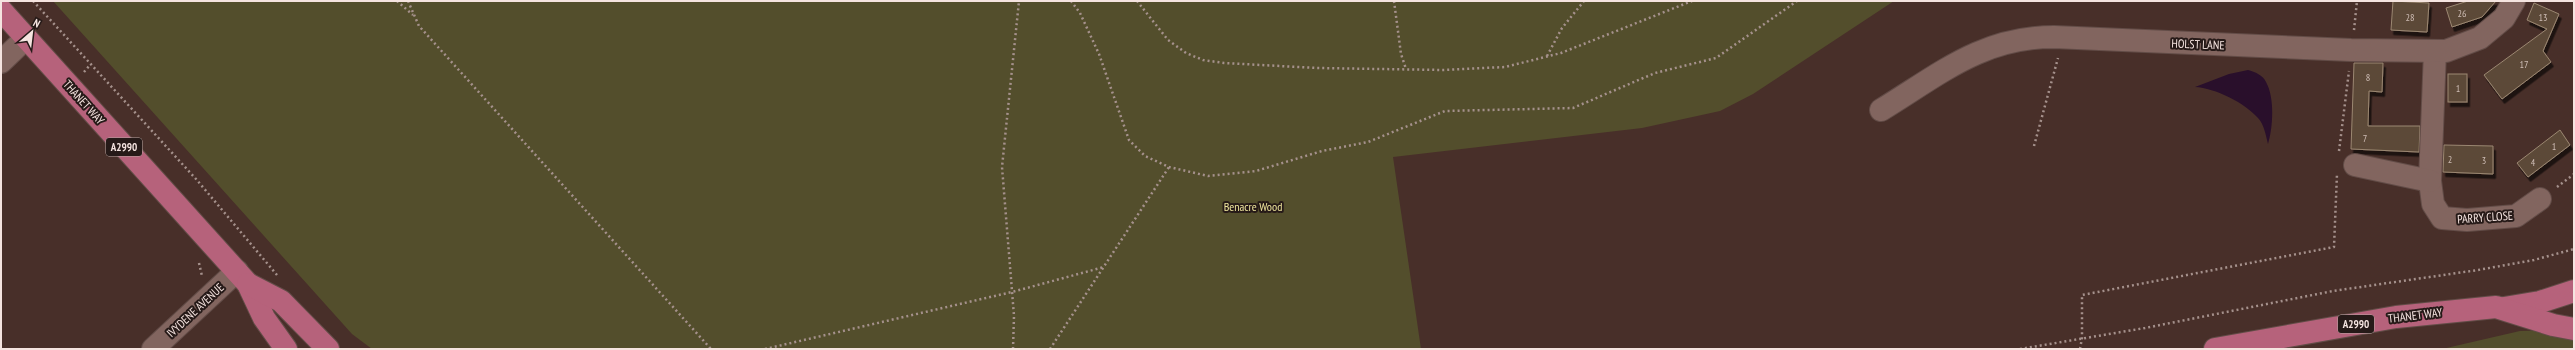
<svg xmlns="http://www.w3.org/2000/svg" width="2575" height="350" font-family="'PT Sans Narrow',sans-serif">
<style>
.green{fill:#534e2c}
.water{fill:#290f2b}
.building{fill:#5c4a37;stroke:#9b8772;filter:url(#shadow)}
.lines{fill:none;stroke-linecap:round;stroke-linejoin:round}
.minor-casing{stroke:#624c47;stroke-width:24}
.major-casing{stroke:#624c47;stroke-width:24}
.path{stroke:#a5918c;stroke-width:2.5;stroke-dasharray:2 3;stroke-linecap:butt}
.minor{stroke:#82655f;stroke-width:22}
.major{stroke:#b6627b;stroke-width:22}
.labels{text-anchor:middle;dominant-baseline:central;stroke-width:4;stroke-linejoin:round;paint-order:stroke}
.number-label{font-size:10px;fill:#cfbeb6}
.shield{fill:#261a18;stroke:#b7a7a4;stroke-width:1}
.shield-label{font-size:11px;font-weight:bold;fill:#f5e4e0}
.street-label{font-size:12px;fill:#f5e4e0;stroke:#261a18}
.park-label{font-size:12px;fill:#eee59c;stroke:#261a18}
</style>
<defs>
<filter id="shadow"><feDropShadow dx="2.5" dy="4.5" stdDeviation="0" flood-color="#0009"/></filter>
</defs>
<rect width="100%" height="100%" fill="#482f29"/>
<g class="green">
<path d="M 53,1 L 1894,1 L 1753,94 L 1720,111 L 1642,128 L 1393,157 L 1421,349 L 372,349 L 352,334 Z"/>
<path d="M 2574,330 L 2574,349 L 2442,349 L 2520,331 Z"/>
</g>
<path class="water" d="M 2248,70 C 2255,72 2263,75 2266,82 C 2275,98 2273,128 2268,144 C 2266,136 2264,124 2258,118 C 2245,103 2215,88 2195,87 L 2229,74 Z"/>
<g class="building">
<path d="M 2393,1 L 2429,3 L 2427,32 L 2391,30 Z"/>
<path d="M 2468,1 L 2496,1 L 2482,17 L 2452,27 L 2446,8 Z"/>
<path d="M 2534,3 L 2559,14 L 2543,51 L 2551,62 L 2502,99 L 2484,75 L 2547,29 L 2527,20 Z"/>
<path d="M 2354,63 L 2383,63 L 2382,92 L 2369,91 L 2368,126 L 2420,126 L 2419,152 L 2351,149 Z"/>
<rect x="2448" y="74" width="19" height="28"/>
<path d="M 2560,130 L 2570,145 L 2528,177 L 2517,163 Z"/>
<path d="M 2444,145 L 2493,146 L 2493,174 L 2443,172 Z"/>
</g>
<g class="lines">
<g class="minor-casing">
<g id="minor">
<path d="M 2435,51 L 2430,181 L 2433,204 L 2442,218 L 2467,220 L 2516,216 L 2540,199"/>
<path d="M 1,62 L 26,38"/>
<path d="M 1881,110 C 1940,74 1982,37 2054,37 L 2351,50 L 2446,51 L 2480,38 L 2504,18 L 2514,1"/>
<path d="M 2355,165 L 2430,181"/>
<path d="M 153,349 L 237,271"/>
</g>
</g>
<g class="major-casing">
<g id="major">
<path d="M 1,10 L 248,284 L 264,318 L 286,349"/>
<path d="M 248,284 L 281,301 L 328,349"/>
<path d="M 2504,308 L 2540,302 L 2574,291"/>
<path d="M 2215,349 L 2396,317 L 2496,307 L 2553,325 L 2574,329"/>
</g>
</g>
<g class="path">
<path d="M 33,1 L 196,179 L 277,275"/>
<path d="M 397,1 L 413,15"/>
<path d="M 408,1 L 419,26 L 711,349"/>
<path d="M 1071,1 L 1080,13 L 1099,54 L 1129,140 L 1145,156 L 1169,167 L 1208,176 L 1256,171 L 1322,151 L 1368,142 L 1445,111 L 1573,108 L 1655,73 L 1716,58 L 1797,1"/>
<path d="M 1137,1 L 1168,40 L 1186,53 L 1203,60 L 1224,63 L 1317,68 L 1443,70 L 1505,67 L 1561,53 L 1692,1"/>
<path d="M 1394,1 L 1401,54 L 1406,69"/>
<path d="M 2354,30 L 2357,1"/>
<path d="M 1547,56 L 1562,28 L 1584,1"/>
<path d="M 84,72 L 90,65"/>
<path d="M 2034,146 L 2058,58"/>
<path d="M 2339,151 L 2349,71"/>
<path d="M 2557,187 L 2574,174"/>
<path d="M 199,263 L 202,276"/>
<path d="M 765,349 L 1012,292 L 1104,267"/>
<path d="M 1013,349 L 1014,316 L 1002,167 L 1019,1"/>
<path d="M 1050,349 L 1169,167"/>
<path d="M 2020,349 L 2145,328 L 2333,291 L 2478,270 L 2534,260 L 2574,249"/>
<path d="M 2080,349 L 2082,338 L 2082,295 L 2334,247 L 2337,174"/>
</g>
<use href="#minor" class="minor"/>
<use href="#major" class="major"/>
</g>
<g class="labels">
<g class="number-label">
<text x="2462" y="13">26</text>
<text x="2410" y="17">28</text>
<text x="2543" y="17">13</text>
<text x="2524" y="64">17</text>
<text x="2368" y="77">8</text>
<text x="2458" y="88">1</text>
<text x="2365" y="138">7</text>
<text x="2554" y="146">1</text>
<text x="2450" y="159">2</text>
<text x="2484" y="160">3</text>
<text x="2533" y="162">4</text>
</g>
<g class="shield">
<rect x="106" y="138" width="36" height="18" rx="3"/>
<rect x="2338" y="315" width="36" height="18" rx="3"/>
</g>
<g class="shield-label">
<text x="124" y="147">A2990</text>
<text x="2356" y="324">A2990</text>
</g>
<g class="street-label">
<text transform="translate(2198 44) rotate(2)">HOLST LANE</text>
<text transform="translate(84 102) rotate(48)">THANET WAY</text>
<text transform="translate(2485 217) rotate(-4)">PARRY CLOSE</text>
<text transform="translate(195 310) rotate(-43)">IVYDENE AVENUE</text>
<text transform="translate(2415 315) rotate(-7)">THANET WAY</text>
</g>
<g class="park-label">
<text x="1253" y="206">Benacre Wood</text>
</g>
</g>
<rect width="2575" height="350" fill="none" stroke="#f5e4e0" stroke-width="4"/>
<g transform="translate(32 32) rotate(28)" stroke="#261a18" stroke-width="3" paint-order="stroke">
<path d="M0-3L7 15L0 10L-7 15Z" fill="#f5e4e0"/>
<text y="-6" font-size="11" font-weight="bold" text-anchor="middle" fill="#f5e4e0">N</text>
</g>
</svg>
